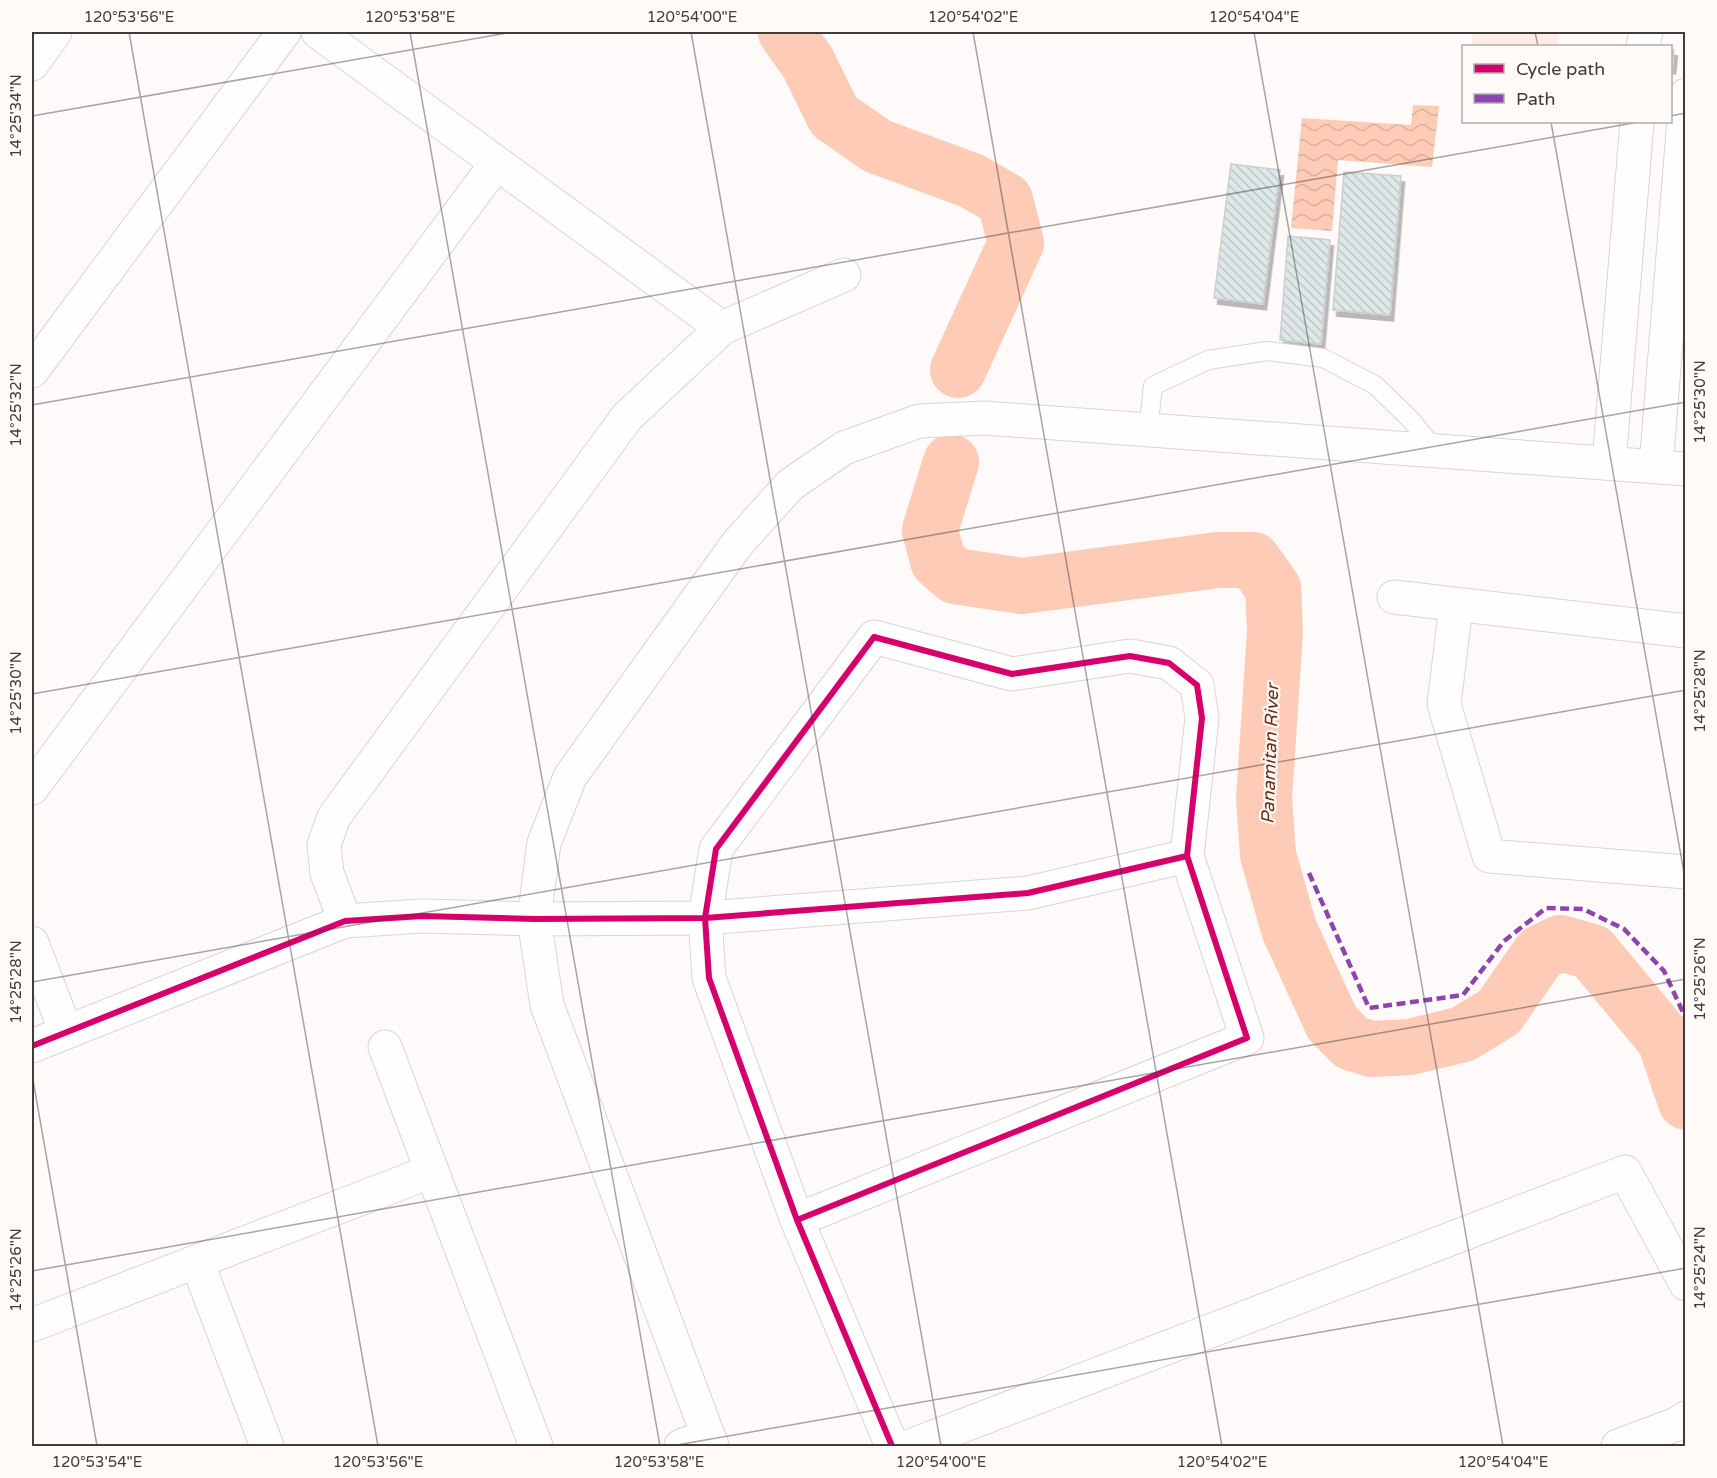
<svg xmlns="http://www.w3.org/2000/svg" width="1717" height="1478" font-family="'Varela Round',sans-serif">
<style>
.pitch{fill:#fbece6}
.water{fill:url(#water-waves)}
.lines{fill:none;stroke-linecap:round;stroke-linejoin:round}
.river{stroke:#fdcbb6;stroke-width:56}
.building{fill:url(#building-back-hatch);stroke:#cecece;stroke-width:1.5;filter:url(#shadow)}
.service-casing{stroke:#d8d5d3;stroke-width:20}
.minor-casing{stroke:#d8d5d3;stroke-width:35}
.service{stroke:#fffefe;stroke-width:18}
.minor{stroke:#fffefe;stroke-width:33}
.quiet{stroke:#8e44ad;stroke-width:4.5;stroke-dasharray:9 4.5;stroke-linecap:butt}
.cycleway-casing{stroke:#fff9f7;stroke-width:10}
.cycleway{stroke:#d6006c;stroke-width:6}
.ticks{fill:none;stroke:#3f3c3a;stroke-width:1.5;stroke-opacity:0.45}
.labels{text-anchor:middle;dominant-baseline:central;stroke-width:4.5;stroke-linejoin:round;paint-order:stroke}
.water-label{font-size:18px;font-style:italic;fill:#683118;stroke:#fff9f7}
.neatline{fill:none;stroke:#3f3c3a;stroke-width:2}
.ticks-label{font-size:15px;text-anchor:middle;fill:#3f3c3a}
</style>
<defs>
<pattern id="water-waves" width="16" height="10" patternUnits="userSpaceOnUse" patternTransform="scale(1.5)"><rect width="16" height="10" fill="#fdcbb6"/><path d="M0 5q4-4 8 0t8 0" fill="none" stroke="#daaf9d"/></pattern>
<pattern id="building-back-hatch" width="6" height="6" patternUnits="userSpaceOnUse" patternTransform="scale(1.5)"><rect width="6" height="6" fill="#dde8e9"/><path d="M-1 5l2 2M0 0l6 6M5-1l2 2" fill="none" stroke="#bfc8c9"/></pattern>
<filter id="shadow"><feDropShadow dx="3.5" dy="6" stdDeviation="0" flood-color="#0004"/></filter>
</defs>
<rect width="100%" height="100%" fill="#fdfaf9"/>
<path class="pitch" d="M 1473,32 L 1560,32 L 1558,46 L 1472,46 Z"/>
<path class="water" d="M 1413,105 L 1439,106 L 1432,167 L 1338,160 L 1332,231 L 1291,228 L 1302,118 L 1411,125 Z"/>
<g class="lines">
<g class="river">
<path d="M 786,32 L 808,63 L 834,116 L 877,146 L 972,181 L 1005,200 L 1016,243 L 958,370"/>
<path d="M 951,462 L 930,530 L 938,561 L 955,576 L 1022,586 L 1218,560 L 1253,560 L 1273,588 L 1275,631 L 1264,799 L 1268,855 L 1289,929 L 1332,1023 L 1352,1043 L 1372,1049 L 1410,1047 L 1463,1034 L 1499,1012 L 1540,953 L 1560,943 L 1592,952 L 1665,1040 L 1686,1102"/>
</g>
</g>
<g class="building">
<path d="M 1670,49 L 1674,50 L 1672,68 L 1670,68 Z"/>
<path d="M 1231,164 L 1280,170 L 1263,304 L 1214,298 Z"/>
<path d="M 1344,172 L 1401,176 L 1390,315 L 1333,310 Z"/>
<path d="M 1288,236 L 1330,240 L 1321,344 L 1280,340 Z"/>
</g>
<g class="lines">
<g class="service-casing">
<path id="service" d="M 1148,430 L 1153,386 L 1208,360 L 1267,351 L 1323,358 L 1375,385 L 1412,421 L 1435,450"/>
</g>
<g class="minor-casing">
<g id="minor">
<path d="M 318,32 L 722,328"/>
<path d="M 1643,46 L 1646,32"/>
<path d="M 32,64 L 55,32"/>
<path d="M 32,371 L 284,32"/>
<path d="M 1609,463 L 1637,122"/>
<path d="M 1656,466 L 1686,95"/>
<path d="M 1394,597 L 1686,631"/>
<path d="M 1456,606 L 1444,704 L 1489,856 L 1686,872"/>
<path d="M 32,788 L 496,164"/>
<path d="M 345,921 L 327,873 L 324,845 L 334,817 L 627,417 L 722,328 L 844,275"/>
<path d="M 32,943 L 66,1032"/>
<path d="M 32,1046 L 345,921 L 422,916 L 534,919 L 705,918 L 1028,893 L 1187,856"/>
<path d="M 385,1047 L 536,1446"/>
<path d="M 797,1220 L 1247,1038 L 1187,856 L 1202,718 L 1197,685 L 1169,663 L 1130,656 L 1012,674 L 874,637 L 716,849 L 705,918 L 709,978 L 797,1220 L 892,1446"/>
<path d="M 197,1262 L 267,1446"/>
<path d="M 32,1325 L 432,1171"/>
<path d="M 681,1446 L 708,1435"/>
<path d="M 712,1446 L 547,1005 L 534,919 L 544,843 L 570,777 L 737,544 L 790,485 L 844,448 L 919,421 L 984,418 L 1686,469"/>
<path d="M 910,1446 L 1625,1172 L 1686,1284"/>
<path d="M 1618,1446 L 1677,1424 L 1686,1418"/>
</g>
</g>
<use href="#service" class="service"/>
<use href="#minor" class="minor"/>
<path class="quiet" d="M 1309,873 L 1369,1008 L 1463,995 L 1504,941 L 1546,908 L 1583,909 L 1624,929 L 1664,971 L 1686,1019"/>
<g class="cycleway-casing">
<g id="cycleway">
<path d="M 32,1046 L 345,921 L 422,916 L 534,919 L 705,918 L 1028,893 L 1187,856"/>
<path d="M 797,1220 L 1247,1038 L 1187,856 L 1202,718 L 1197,685 L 1169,663 L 1130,656 L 1012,674 L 874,637 L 716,849 L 705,918 L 709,978 L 797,1220 L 892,1446"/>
</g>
</g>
<use href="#cycleway" class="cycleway"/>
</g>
<path class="ticks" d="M 129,32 L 378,1446M 410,32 L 660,1446M 691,32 L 941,1446M 973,32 L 1222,1446M 1254,32 L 1503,1446M 1535,32 L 1538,46M 32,116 L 513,32M 1670,116 L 1686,113M 1551,122 L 1686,884M 32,405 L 1639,122M 32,694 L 1686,402M 32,982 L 1686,690M 32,1074 L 97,1446M 32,1271 L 1686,979M 671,1446 L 1686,1268"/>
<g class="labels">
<g class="water-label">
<text transform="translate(1270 754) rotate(-88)">Panamitan River</text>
</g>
</g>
<rect width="1717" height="1478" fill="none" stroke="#fff9f7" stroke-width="66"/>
<rect x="1462" y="45" width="210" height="78" fill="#fff9f7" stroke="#b2adab" stroke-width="1.5"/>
<rect x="1474" y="64" width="30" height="9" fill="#d6006c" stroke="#b2adab" stroke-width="1.5"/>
<text x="1516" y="75" font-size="18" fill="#3f3c3a">Cycle path</text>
<rect x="1474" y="94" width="30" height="9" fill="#8e44ad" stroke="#b2adab" stroke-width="1.5"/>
<text x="1516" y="105" font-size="18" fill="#3f3c3a">Path</text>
<rect x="33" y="33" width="1651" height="1412" class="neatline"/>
<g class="ticks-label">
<text x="129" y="22">120°53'56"E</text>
<text x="410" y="22">120°53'58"E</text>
<text x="692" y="22">120°54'00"E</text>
<text x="973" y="22">120°54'02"E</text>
<text x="1254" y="22">120°54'04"E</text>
<text transform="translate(16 116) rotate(-90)" y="5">14°25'34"N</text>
<text transform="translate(1700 402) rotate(-90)" y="5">14°25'30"N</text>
<text transform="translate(16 405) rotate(-90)" y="5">14°25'32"N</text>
<text transform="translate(1700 691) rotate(-90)" y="5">14°25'28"N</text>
<text transform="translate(16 693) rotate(-90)" y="5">14°25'30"N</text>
<text transform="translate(1700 979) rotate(-90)" y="5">14°25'26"N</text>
<text transform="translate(16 982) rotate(-90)" y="5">14°25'28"N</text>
<text transform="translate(1700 1268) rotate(-90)" y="5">14°25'24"N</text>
<text transform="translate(16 1270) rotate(-90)" y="5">14°25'26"N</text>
<text x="97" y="1467">120°53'54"E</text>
<text x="378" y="1467">120°53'56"E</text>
<text x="659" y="1467">120°53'58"E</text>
<text x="941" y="1467">120°54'00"E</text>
<text x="1222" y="1467">120°54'02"E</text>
<text x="1503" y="1467">120°54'04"E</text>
</g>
</svg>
